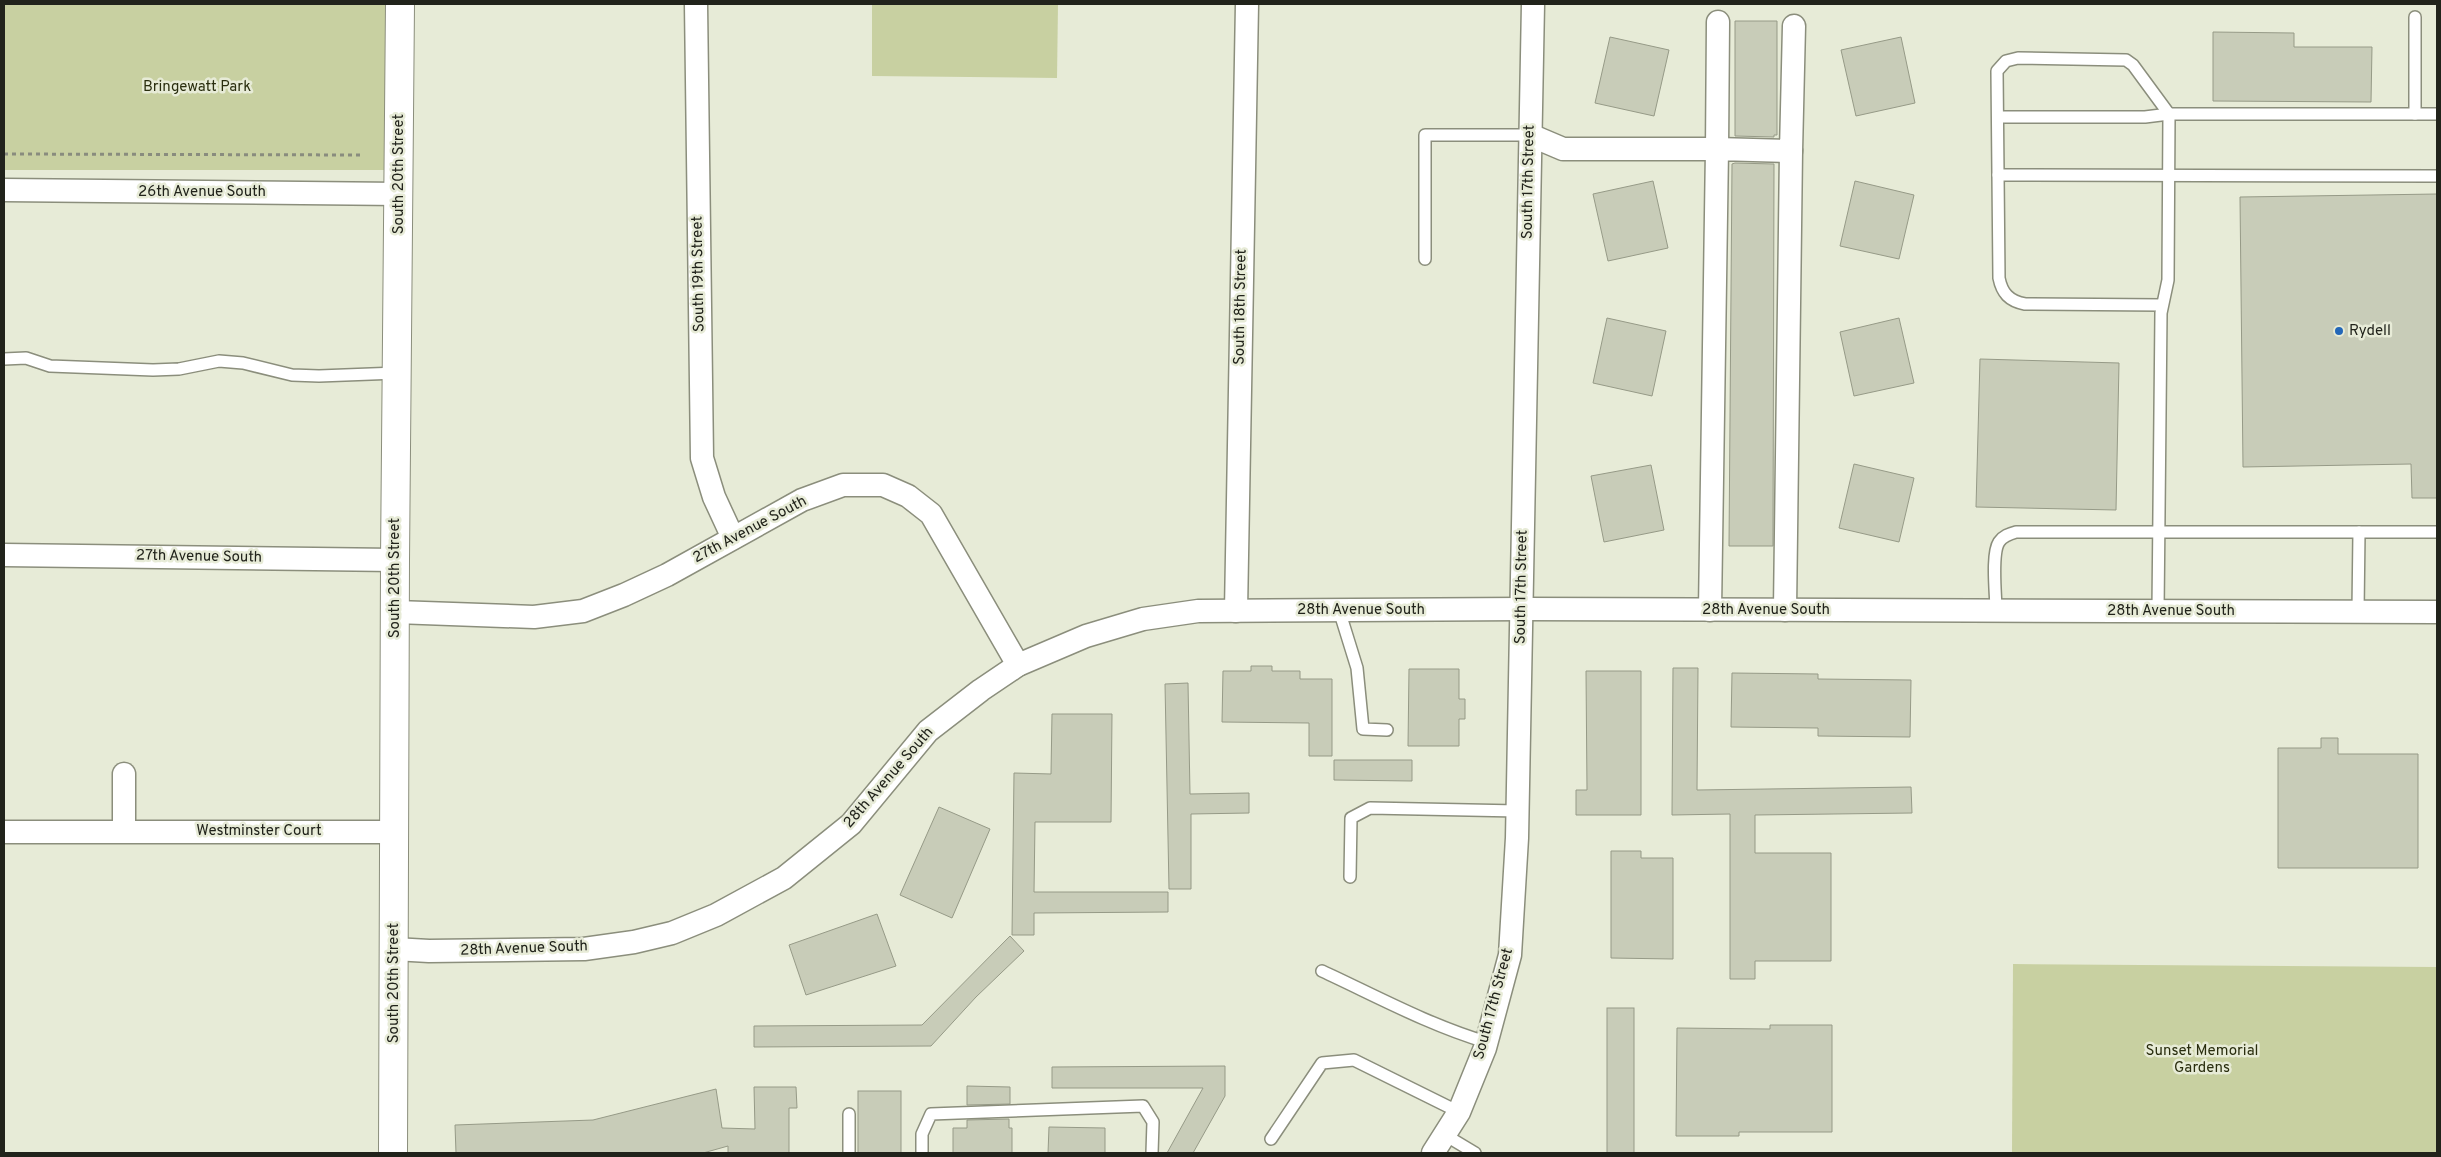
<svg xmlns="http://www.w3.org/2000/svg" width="2441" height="1157" font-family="Overpass,sans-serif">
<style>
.green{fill:#c8d0a1}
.building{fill:#c8ccb8;stroke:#969a87}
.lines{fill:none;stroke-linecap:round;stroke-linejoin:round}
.lane-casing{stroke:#8b8e7c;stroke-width:14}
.street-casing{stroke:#8b8e7c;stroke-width:25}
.secondary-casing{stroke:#8b8e7c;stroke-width:30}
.path{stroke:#898c7e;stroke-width:3;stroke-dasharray:4 4;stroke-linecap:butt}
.lane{stroke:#fff;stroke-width:11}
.street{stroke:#fff;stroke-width:22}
.secondary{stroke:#fff;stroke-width:28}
.poi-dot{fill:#2367b8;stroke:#e7ebd7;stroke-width:2}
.labels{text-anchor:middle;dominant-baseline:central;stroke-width:5;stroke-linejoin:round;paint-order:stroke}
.park-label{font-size:15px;fill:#292d0e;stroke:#e7ebd7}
.street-label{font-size:15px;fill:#21231b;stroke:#e7ebd7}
.poi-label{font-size:15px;fill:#21231b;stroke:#e7ebd7;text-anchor:start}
</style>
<rect width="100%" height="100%" fill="#e7ebd7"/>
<g class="green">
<path d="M 4,4 L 390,4 L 388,170 L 4,170 Z"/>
<path d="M 872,4 L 1058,4 L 1057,78 L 872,76 Z"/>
<path d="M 2013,964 L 2437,967 L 2437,1153 L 2012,1153 Z"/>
</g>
<g class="building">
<path d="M 1735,21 L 1777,21 L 1777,135 L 1774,135 L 1774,137 L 1735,136 Z"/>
<path d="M 2213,32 L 2294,33 L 2294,47 L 2372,47 L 2371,102 L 2213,101 Z"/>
<path d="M 1610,37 L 1669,50 L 1654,116 L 1595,103 Z"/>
<path d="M 1901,37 L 1915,103 L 1856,116 L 1841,50 Z"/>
<path d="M 1735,163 L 1774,164 L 1773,546 L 1729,546 L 1732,164 Z"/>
<path d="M 1653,181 L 1668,248 L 1608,261 L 1593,194 Z"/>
<path d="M 1855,181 L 1914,195 L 1899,259 L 1840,246 Z"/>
<path d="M 2437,194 L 2437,498 L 2412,498 L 2411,464 L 2243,467 L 2240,197 Z"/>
<path d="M 1607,318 L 1666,331 L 1652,396 L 1593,383 Z"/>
<path d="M 1899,318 L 1914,383 L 1854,396 L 1840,332 Z"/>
<path d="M 1980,359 L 2119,363 L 2116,510 L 1976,507 Z"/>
<path d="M 1854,464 L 1914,478 L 1899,542 L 1839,528 Z"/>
<path d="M 1651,465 L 1664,530 L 1604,542 L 1591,476 Z"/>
<path d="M 1251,666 L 1272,666 L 1272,671 L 1300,671 L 1300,679 L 1332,679 L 1332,756 L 1309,756 L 1309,723 L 1222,722 L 1223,671 L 1251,671 Z"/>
<path d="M 1673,668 L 1698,668 L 1697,790 L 1911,787 L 1912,813 L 1755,815 L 1755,853 L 1831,853 L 1831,961 L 1755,961 L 1755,979 L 1730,979 L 1730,814 L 1672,815 Z"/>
<path d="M 1409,669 L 1459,669 L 1459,699 L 1465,699 L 1465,719 L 1459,719 L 1459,746 L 1408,746 Z"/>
<path d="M 1586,671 L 1641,671 L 1641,815 L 1576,815 L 1576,790 L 1587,790 Z"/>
<path d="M 1732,673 L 1818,674 L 1818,679 L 1911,680 L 1910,737 L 1818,736 L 1818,728 L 1731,727 Z"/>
<path d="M 1188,683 L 1190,794 L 1249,793 L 1249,813 L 1191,814 L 1191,889 L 1169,889 L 1165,684 Z"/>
<path d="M 1052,714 L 1112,714 L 1111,822 L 1035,822 L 1034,892 L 1168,892 L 1168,912 L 1034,913 L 1034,935 L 1012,935 L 1014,773 L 1051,774 Z"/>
<path d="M 2321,738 L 2338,738 L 2338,754 L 2418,754 L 2418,868 L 2278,868 L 2278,748 L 2321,748 Z"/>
<path d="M 1334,760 L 1412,760 L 1412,781 L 1334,780 Z"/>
<path d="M 939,807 L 990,829 L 952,918 L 900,895 Z"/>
<path d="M 1611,851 L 1641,851 L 1641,858 L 1673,858 L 1673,959 L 1611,958 Z"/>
<path d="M 877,914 L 896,966 L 806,995 L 789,945 Z"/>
<path d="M 1010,936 L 1024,951 L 976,997 L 931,1046 L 754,1047 L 754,1026 L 922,1025 Z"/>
<rect x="1607" y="1008" width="27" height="145"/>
<path d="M 1770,1025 L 1832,1025 L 1832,1132 L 1739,1132 L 1739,1136 L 1676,1136 L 1677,1028 L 1770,1029 Z"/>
<path d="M 1225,1066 L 1225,1096 L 1193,1153 L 1167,1153 L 1203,1088 L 1052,1088 L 1052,1067 Z"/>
<path d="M 967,1086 L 1010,1087 L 1010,1104 L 967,1105 Z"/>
<path d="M 754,1087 L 796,1087 L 797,1108 L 789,1108 L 789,1153 L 728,1153 L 728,1146 L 703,1153 L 456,1153 L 455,1125 L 593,1120 L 716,1089 L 722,1128 L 755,1129 Z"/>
<rect x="858" y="1091" width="43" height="62"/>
<path d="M 1009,1119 L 1009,1128 L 1012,1128 L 1012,1153 L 953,1153 L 953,1128 L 967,1128 L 967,1120 Z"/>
<path d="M 1049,1127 L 1105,1128 L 1105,1153 L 1048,1153 Z"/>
</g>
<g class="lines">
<g class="lane-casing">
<g id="lane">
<path d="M 2415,17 L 2415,114"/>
<path d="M 1998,117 L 2145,117 L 2169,114 L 2437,114"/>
<path d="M 1998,175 L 2437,176"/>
<path d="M 1425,259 L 1425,135 L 1530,135"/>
<path d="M 4,359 L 26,358 L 50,366 L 153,370 L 179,369 L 219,361 L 243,363 L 292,375 L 319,376 L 397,373"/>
<path d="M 1339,610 L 1357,668 L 1363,729 L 1387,730"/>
<path d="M 1996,611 C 1996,595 1991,554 1999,542 C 2003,536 2009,534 2016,532 L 2437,532"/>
<path d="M 2158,611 L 2161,313 L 2168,280 L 2169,114 L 2133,65 L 2126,60 L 2018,58 L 2006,61 L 1997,71 L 1999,278 C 2002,293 2009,301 2025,304 L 2161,305"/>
<path d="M 2358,611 L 2359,532"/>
<path d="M 1350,877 L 1351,818 L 1370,808 L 1518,811"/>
<path d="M 1322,971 C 1376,996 1429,1025 1486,1042"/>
<path d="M 849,1114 L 849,1153"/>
<path d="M 1445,1135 L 1475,1153"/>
<path d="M 1271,1139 L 1322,1063 L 1354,1060 L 1459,1112"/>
<path d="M 922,1153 L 922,1134 L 931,1114 L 1143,1106 L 1153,1122 L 1152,1153"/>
</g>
</g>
<g class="street-casing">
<g id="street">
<path d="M 696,4 L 702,458 L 714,497 L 733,538"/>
<path d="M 1530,135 L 1563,149 L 1717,149 L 1718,22"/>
<path d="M 4,190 L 400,194"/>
<path d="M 4,555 L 395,560"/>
<path d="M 1710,610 L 1717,149 L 1791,151 L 1794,26"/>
<path d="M 1785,610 L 1791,151"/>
<path d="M 1236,611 L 1247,4"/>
<path d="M 396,612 L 534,617 L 583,611 L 624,595 L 667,575 L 802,500 L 843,485 L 883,485 L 908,496 L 931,514 L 1018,665"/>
<path d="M 124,774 L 124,831"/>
<path d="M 4,832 L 394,832"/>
<path d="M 394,949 L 429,951 L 584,949 L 634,942 L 672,933 L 716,915 L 784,878 L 851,824 L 928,731 L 981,690 L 1018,665 L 1086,636 L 1143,619 L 1198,611 L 1522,609 L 2437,612"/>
<path d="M 1433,1153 L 1459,1112 L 1485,1048 L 1510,955 L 1517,838 L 1533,4"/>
</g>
</g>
<g class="secondary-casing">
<path id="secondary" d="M 393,1153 L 395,560 L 400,4"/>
</g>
<path class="path" d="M 4,154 L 362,155"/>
<use href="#lane" class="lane"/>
<use href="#street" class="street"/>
<use href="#secondary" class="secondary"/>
</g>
<circle class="poi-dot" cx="2339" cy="331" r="5"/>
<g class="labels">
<g class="park-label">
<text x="197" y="87">Bringewatt Park</text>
<text x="2202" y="1051">Sunset Memorial<tspan x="2202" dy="17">Gardens</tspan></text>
</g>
<g class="street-label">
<text transform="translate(399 174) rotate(-90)">South 20th Street</text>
<text transform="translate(1529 182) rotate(-89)">South 17th Street</text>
<text x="202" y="192">26th Avenue South</text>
<text transform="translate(699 274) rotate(-91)">South 19th Street</text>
<text transform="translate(1241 307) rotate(-89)">South 18th Street</text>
<text transform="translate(750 530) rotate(-28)">27th Avenue South</text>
<text transform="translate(199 557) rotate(1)">27th Avenue South</text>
<text transform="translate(395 578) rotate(-90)">South 20th Street</text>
<text transform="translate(1522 587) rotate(-89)">South 17th Street</text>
<text x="1361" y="610">28th Avenue South</text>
<text x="1766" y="610">28th Avenue South</text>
<text x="2171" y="611">28th Avenue South</text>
<text transform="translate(889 778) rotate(-49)">28th Avenue South</text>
<text x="259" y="831">Westminster Court</text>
<text transform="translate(524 949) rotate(-2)">28th Avenue South</text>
<text transform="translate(394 983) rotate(-90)">South 20th Street</text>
<text transform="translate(1494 1004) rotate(-75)">South 17th Street</text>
</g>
<g class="poi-label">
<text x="2349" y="331">Rydell</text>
</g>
</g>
<rect width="2441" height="1157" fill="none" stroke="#21231b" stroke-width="10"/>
</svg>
